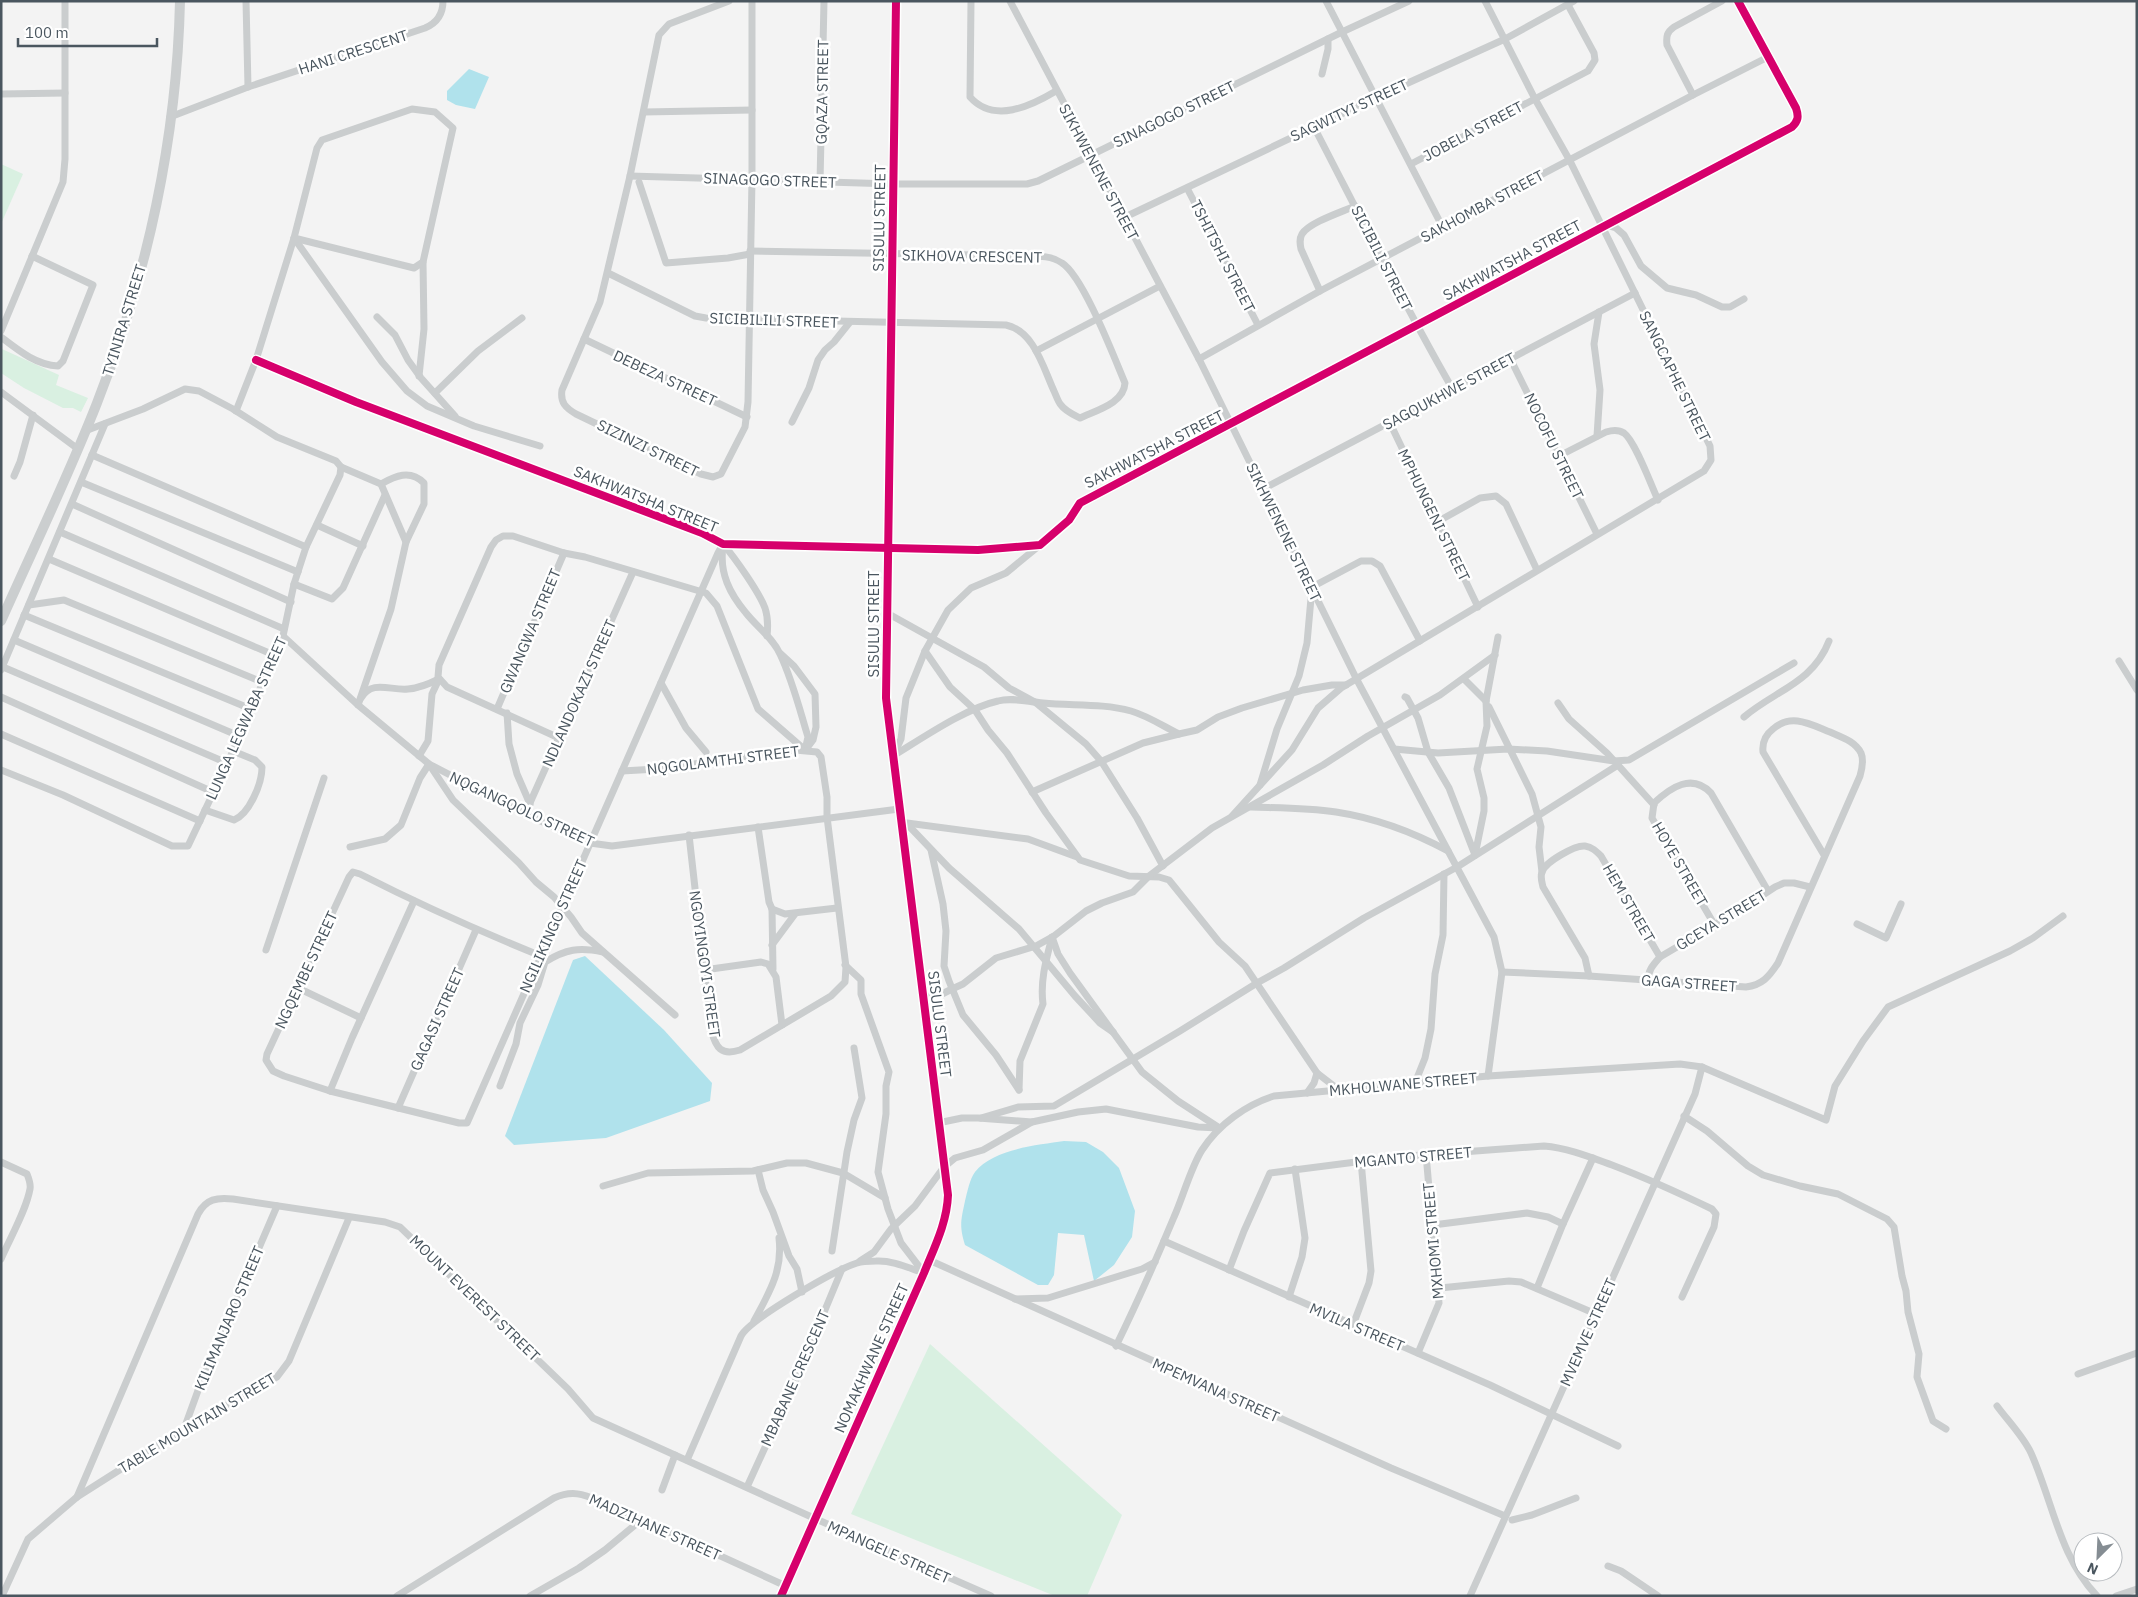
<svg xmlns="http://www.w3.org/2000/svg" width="2138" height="1597" font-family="'IBM Plex Sans',sans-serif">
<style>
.green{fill:#d9f0e1}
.water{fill:#b0e2ec}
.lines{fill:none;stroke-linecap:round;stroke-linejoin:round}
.street{stroke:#cacdce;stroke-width:7}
.secondary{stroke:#cbcecf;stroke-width:10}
.cycleway-casing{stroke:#fff;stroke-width:11}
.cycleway{stroke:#d6006c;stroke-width:8}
.labels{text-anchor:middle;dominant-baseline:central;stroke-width:5;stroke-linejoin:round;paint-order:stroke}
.street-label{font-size:15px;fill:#4a565f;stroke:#fff}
</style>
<rect width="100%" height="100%" fill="#f3f3f3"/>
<g class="green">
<path d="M 1,164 L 23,174 L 1,224 Z"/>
<path d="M 2,349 L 59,375 L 56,385 L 88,398 L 81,412 L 73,408 L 63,408 L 24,388 L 1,373 Z"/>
<path d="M 930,1344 L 1122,1515 L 1087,1596 L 1055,1596 L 851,1514 Z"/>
</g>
<g class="water">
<path d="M 469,69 L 489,77 L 475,109 L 456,105 L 447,100 L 447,91 Z"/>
<path d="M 585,956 L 664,1030 L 712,1083 L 710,1101 L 606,1138 L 514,1145 L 505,1136 L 573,960 Z"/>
<path d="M 1064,1141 L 1086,1142 L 1103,1152 L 1119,1168 L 1135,1211 L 1132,1237 L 1114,1265 L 1094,1281 L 1084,1235 L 1058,1233 L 1054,1275 L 1048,1285 L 1038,1285 L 965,1245 C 959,1226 961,1220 965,1201 C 967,1193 970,1178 975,1172 C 993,1149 1037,1145 1064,1141 Z"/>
</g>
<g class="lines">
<g class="street">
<path d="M 246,1 L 248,87"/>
<path d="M 729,1 L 669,24 L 659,35 L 630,176 L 600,302 L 562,390 C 560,403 566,408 576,414 L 701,474 L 713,477 L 721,474 L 745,427 L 748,402 L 752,179 L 752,1"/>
<path d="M 971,1 L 970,97 C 994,124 1031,106 1056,91"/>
<path d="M 1010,1 L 1199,359 L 1357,680 L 1494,937 L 1502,972 L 1488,1076"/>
<path d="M 1326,1 L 1442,226"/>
<path d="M 1322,74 L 1328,49 L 1328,39"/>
<path d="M 1,94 L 65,93"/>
<path d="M 1693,95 L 1667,45 C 1666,36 1667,32 1674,27 L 1722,1"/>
<path d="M 644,112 L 752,110"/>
<path d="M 170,117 L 248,87 L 425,28 C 437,23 443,14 443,1"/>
<path d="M 1314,127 C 1359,214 1403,303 1452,388"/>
<path d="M 1411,164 L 1588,71 L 1595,60 L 1594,53 L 1568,5"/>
<path d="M 630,176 L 893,184 L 1027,184 L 1038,181 L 1342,32 L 1409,1"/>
<path d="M 639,182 L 666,263 L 728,258 L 750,254"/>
<path d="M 820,182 L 824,1"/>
<path d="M 1187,188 L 1258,325"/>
<path d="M 1123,218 L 1377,97 L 1505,39 L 1574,1"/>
<path d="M 1606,225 L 1616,228 L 1624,235 L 1641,266 L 1667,288 L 1696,295 L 1722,307 L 1730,307 L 1744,299"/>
<path d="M 294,238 L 382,362 L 407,391 L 427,406 L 474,426 L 540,446"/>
<path d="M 608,273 L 695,316 L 706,318 L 1006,325 C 1034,331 1043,367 1054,391 C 1056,395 1058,402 1061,405 C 1065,411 1074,415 1080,418 C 1097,410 1124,403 1125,383 C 1114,357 1083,276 1062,263 C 1052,256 1040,256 1028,256 L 750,251"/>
<path d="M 1320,291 L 1301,249 C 1300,244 1299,239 1302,234 C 1310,222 1342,212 1355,206"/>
<path d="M 377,317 L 395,335 L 408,360 L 421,378 L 455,416"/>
<path d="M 1,331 L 63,182 L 65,159 L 65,1"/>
<path d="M 1,337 C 18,350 36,365 58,366 L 63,361 L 93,285 L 32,256"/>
<path d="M 584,339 L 747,417"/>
<path d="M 1036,351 L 1160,286"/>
<path d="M 1510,358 L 1597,534"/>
<path d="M 1199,359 L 1320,291 L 1693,95 L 1768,57"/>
<path d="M 256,360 L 356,402 L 702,533 L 723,544 L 978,550 L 1040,545 L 1069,520 L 1080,503 L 1792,127 C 1798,121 1799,117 1796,108 L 1738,1"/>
<path d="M 419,376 L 424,329 L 423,262"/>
<path d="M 1,392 L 78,449"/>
<path d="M 435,393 L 478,351 L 522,318"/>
<path d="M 236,411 L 256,360 L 294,238 L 317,148 L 322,140 L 412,109 L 435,112 L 453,128 L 423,262 L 414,268 L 294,238"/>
<path d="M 792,422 L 809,388 L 818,360 L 825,350 L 834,342 L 850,322"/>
<path d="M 1390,423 L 1478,607"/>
<path d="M 1597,436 L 1600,390 L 1594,344 L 1599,312"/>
<path d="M 92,455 L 306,547"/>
<path d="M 1559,456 L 1606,432 C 1612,430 1618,429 1624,433 C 1635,441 1651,485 1658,500"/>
<path d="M 341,467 L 381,484 L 406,542 L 391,609 L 358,705"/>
<path d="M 14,476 L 20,462 L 33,415"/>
<path d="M 81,482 L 298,572"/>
<path d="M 381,484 C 395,476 410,469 424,483 L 424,504 L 406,542"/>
<path d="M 1263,489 L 1635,293"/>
<path d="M 72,504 L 291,602"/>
<path d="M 1437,522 L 1480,498 L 1496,496 L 1506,504 L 1537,570"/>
<path d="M 317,525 L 363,546"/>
<path d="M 60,532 L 284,629"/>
<path d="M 723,544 C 735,558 759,592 765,608 C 768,617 768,627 767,636"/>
<path d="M 723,547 C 719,573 730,594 746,613 C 757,627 773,638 780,654 C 791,677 798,703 805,727 L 808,737 L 805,750"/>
<path d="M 49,559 L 274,655"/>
<path d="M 294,584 L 332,599 L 343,588 L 385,495"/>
<path d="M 29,605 L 64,600 L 262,682"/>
<path d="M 887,613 L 984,667 L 1009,688 L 1035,702 L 1086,744 L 1101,761 L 1137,818 L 1163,866"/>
<path d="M 24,615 L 251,709"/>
<path d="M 283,636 L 358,705 L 429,764 L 525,814 L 590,843 L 612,846 L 899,809"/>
<path d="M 14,640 L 239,736"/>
<path d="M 925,651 L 950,687 L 975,710 L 988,730 L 1007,753 L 1046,813 L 1080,860 L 1129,876 L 1159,877 L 1169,880 L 1219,942 L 1245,966 L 1317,1073 L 1339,1090"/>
<path d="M 781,654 L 794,666 L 815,694 L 816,727 L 813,740 L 807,748"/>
<path d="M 2119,661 L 2137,690"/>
<path d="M 3,667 L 227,763"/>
<path d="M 1,670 L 105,424"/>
<path d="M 1464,679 L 1486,701"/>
<path d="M 661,683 L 686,728 L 706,752"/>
<path d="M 1,697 L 213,792"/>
<path d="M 1405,697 L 1407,698 L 1418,718 L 1428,752 L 1449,788 L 1475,855"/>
<path d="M 361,698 C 372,679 391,691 408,689 C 420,688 429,684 439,679"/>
<path d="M 1558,703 L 1569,719 L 1607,753 L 1654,805"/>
<path d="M 1489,707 L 1532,794 L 1541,827 L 1539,847 L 1542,872"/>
<path d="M 497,709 L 564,553"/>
<path d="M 507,713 L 509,744 L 517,774 L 530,804"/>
<path d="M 1744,717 C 1774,691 1813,683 1829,641"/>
<path d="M 1,734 L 200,821"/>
<path d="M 559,738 L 447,687 L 438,677 L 439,665 L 491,547 L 496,540 L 503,536 L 513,536 L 564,553 L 585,557 L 706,593 L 717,606 L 758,709 L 805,750"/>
<path d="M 1394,749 L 1438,753 L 1508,749 L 1547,751 L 1614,761 L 1629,760 L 1794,663"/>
<path d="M 894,754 L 901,739 L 906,698 L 925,651 L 948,610 L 971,588 L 1006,573 L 1040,545"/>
<path d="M 419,756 L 428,741 L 432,694 L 439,679"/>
<path d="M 893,756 C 921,739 966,708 998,701 C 1012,697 1028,702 1043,703 C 1072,706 1102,703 1131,711 C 1148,716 1163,726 1179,734 L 1197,730 L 1218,717 L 1242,708 L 1303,690 L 1332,685 L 1346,685"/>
<path d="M 1,770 L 63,795 L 172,846 L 188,846 L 233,751 L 283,636 L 294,584 L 306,547 L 340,475 L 341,467 L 336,461 L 277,437 L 233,409 L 199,391 L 185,389 L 143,409 L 85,431"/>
<path d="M 622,771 L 657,769 L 795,750 L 817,752 L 821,757 L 827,797 L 827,817 L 846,967 L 845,982 L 831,996 L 740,1050 C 721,1056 716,1048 711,1030 L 689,835"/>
<path d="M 1260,785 L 1277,729 L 1299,676 L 1307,643 L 1312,587 L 1361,561 L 1372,561 L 1380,566 L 1420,641"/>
<path d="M 1032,792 L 1143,743 L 1179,734"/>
<path d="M 1251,807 C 1279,808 1308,808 1336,812 C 1375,818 1413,832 1448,851"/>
<path d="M 205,810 L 234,820 C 249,814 262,784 262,767 L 255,760 L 233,751"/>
<path d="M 525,814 L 633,572"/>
<path d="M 1232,816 L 1292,750 L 1318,708 L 1341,688 L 1704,471 L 1711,460 L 1710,446 L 1570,161 L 1535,99 L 1485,1"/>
<path d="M 907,823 L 1028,839 L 1077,857"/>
<path d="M 908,825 L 949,868 L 1019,929 L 1075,996 L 1100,1023 L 1113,1032"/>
<path d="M 758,827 L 769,902 L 772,909 L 785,914 L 837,908"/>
<path d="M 350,847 L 385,839 L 401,825 L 420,778 L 429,764 L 453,800 L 519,863 L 536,882 L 554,897 L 571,917 L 582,933 L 675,1015"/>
<path d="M 931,850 L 943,904 L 946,931 L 944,966 L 949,981 L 963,1015 L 996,1055 L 1019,1090"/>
<path d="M 1475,855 L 1484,811 L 1484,798 L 1477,769 L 1487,726 L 1486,701 L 1498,637"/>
<path d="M 772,909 L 773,969"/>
<path d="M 1714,924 L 1652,818 L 1654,803 C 1671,787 1692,773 1711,793 L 1768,891"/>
<path d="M 1857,924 L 1886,938 L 1901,904"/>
<path d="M 1052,937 L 1058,954 L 1070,973 L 1142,1072 L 1178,1101 L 1218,1127"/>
<path d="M 772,945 L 795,914"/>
<path d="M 266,950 L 324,778"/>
<path d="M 541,956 C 479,931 419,904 360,874 L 353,872 L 349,877 L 267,1054 L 266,1060 L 273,1071 L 284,1076 L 330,1091 L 459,1123 L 467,1123 L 718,553 L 723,544"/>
<path d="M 845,965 L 861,980 L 861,994 L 889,1072 L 886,1086 L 886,1114 L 878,1172 L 888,1209 L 901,1243 L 924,1273"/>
<path d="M 704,970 L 761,962 L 768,964 L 776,977 L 782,1025"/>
<path d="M 1502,972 L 1589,976 L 1746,987 C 1762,985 1769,977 1778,963 L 1860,776 C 1862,769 1864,760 1861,753 C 1855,741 1841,737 1830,732 C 1810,724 1791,713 1773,729 C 1765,735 1762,742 1763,752 L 1824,855"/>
<path d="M 1589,976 L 1585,958 L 1543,887 C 1542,882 1540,877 1542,872 C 1545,862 1575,845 1585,846 C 1592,847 1596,851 1601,856 L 1660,957"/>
<path d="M 1648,981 C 1648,970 1653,965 1660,957 L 1743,908 L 1775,887 L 1784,883 L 1794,883 L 1810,887"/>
<path d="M 298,988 L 361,1018"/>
<path d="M 923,996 L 942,994 L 952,989 L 963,984 L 996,958 L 1036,946 L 1054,936 L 1086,911 L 1102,903 L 1133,892 L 1149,876 L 1212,828 L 1323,765 L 1368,736 L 1440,695 L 1495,655"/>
<path d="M 1415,1083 L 1425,1058 L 1431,1029 L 1435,974 L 1443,935 L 1444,874"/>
<path d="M 500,1086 L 516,1044 L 520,1023 L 538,985 L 545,962 C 566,949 579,947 603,952"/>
<path d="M 1019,1090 L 1020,1061 L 1043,1004 C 1040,981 1046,960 1052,937"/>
<path d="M 330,1091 L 352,1038 L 414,901"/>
<path d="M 1307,1093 L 1314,1083 L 1317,1073"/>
<path d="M 398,1108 L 476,930"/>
<path d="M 1684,1116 L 1707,1131 L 1748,1166 L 1763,1175 L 1800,1186 L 1838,1194 L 1887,1219 L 1894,1227 L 1902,1276 L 1906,1291 L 1908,1312 L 1919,1354 L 1917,1377 L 1933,1421 L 1946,1429"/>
<path d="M 981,1118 L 1018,1107 L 1054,1106 L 1180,1031 L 1257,983 L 1284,968 L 1364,918 L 1457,867 L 1618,765"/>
<path d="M 938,1123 L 962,1118 L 978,1118 L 1032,1122 L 1078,1112 L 1106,1109 L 1198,1127 L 1218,1128"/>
<path d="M 1,1162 L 27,1174 C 29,1179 31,1184 30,1189 C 26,1211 10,1238 1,1259"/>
<path d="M 758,1170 L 763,1190 L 773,1212 L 789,1256 L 797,1269 L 802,1292"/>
<path d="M 603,1186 L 648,1173 L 753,1171 L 787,1163 L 806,1163 L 843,1173 L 885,1198"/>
<path d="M 1433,1225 L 1527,1213 L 1548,1217 L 1563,1224"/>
<path d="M 1164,1241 L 1490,1385 L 1618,1446"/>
<path d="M 832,1251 L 847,1152 L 854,1120 L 862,1098 L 854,1048"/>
<path d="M 929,1260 L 1391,1468 L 1505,1516"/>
<path d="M 860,1261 L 874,1252 L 891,1229 L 915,1206 L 944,1167 L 955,1158 L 983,1150 L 1032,1122"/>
<path d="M 1229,1270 L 1244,1231 L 1270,1173 L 1395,1157 L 1544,1146 C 1568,1148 1590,1157 1612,1165 C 1646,1178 1679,1193 1712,1209 L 1716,1214 L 1714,1227 L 1682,1297"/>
<path d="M 1440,1288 L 1509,1281 L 1521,1282 L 1596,1314"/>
<path d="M 1537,1288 L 1563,1224 L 1593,1158"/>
<path d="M 1289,1297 L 1302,1257 L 1305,1238 L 1295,1169"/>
<path d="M 1015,1299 L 1048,1298 L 1142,1269 L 1155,1262"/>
<path d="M 754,1321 C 769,1293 783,1271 779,1238"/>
<path d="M 1353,1325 L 1369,1283 L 1371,1271 L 1361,1161"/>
<path d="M 1116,1346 C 1137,1303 1156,1260 1174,1217 C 1183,1197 1191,1167 1202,1150 C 1219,1124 1246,1105 1274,1096 L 1488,1076 L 1680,1064 L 1702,1067 L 1826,1120 L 1835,1086 L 1863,1041 L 1888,1007 L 2010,951 L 2033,938 L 2063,916"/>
<path d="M 1418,1353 L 1439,1303 L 1426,1154"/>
<path d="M 2078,1374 L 2137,1353"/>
<path d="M 1997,1406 C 2008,1421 2023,1436 2031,1453 C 2053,1502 2059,1556 2097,1596"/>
<path d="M 184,1429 L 200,1385 L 277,1206"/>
<path d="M 687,1460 L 741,1336 C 750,1319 835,1270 857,1263 C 862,1261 870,1261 876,1261 C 892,1260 909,1268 924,1273"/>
<path d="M 747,1487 L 798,1375 L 842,1269"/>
<path d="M 662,1490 L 675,1455"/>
<path d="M 77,1497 L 198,1214 C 206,1199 217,1197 233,1199 L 385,1222 L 400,1227 L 568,1389 L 593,1418 L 816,1519 L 991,1596"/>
<path d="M 1512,1520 L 1532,1515 L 1576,1498"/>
<path d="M 1608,1566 L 1621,1571 L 1658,1596"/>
<path d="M 2,1596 L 28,1539 L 77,1497 L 184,1429 L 277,1377 L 289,1361 L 349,1218"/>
<path d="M 397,1596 L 554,1498 C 572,1490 583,1494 600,1501 L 786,1586"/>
<path d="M 530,1596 L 579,1568 L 605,1550 L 641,1520"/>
<path d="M 1470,1596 L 1695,1094 L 1702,1067"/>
<path d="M 2116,1596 L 2137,1589"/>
</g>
<g class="secondary">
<path d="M 1,621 C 33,549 68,477 97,403 C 147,276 177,138 180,1"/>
<path d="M 781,1596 L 924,1273 C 934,1248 947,1223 948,1195 L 886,698 L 896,1"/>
</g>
<g class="cycleway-casing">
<g id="cycleway">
<path d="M 256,360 L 356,402 L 702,533 L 723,544 L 978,550 L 1040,545 L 1069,520 L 1080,503 L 1792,127 C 1798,121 1799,117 1796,108 L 1738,1"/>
<path d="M 781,1596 L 924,1273 C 934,1248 947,1223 948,1195 L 886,698 L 896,1"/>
</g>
</g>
<use href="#cycleway" class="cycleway"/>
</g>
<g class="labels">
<g class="street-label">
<text transform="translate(353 52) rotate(-18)">HANI CRESCENT</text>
<text transform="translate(822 92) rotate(-89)">GQAZA STREET</text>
<text transform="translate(1349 110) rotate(-25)">SAGWITYI STREET</text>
<text transform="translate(1174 114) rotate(-26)">SINAGOGO STREET</text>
<text transform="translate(1473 131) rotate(-28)">JOBELA STREET</text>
<text transform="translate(1099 172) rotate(62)">SIKHWENENE STREET</text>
<text transform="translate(770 180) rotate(2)">SINAGOGO STREET</text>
<text transform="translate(1482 206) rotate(-28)">SAKHOMBA STREET</text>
<text transform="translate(879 218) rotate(-89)">SISULU STREET</text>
<text transform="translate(972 256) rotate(1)">SIKHOVA CRESCENT</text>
<text transform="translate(1223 256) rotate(63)">TSHITSHI STREET</text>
<text transform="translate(1382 258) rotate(63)">SICIBILI STREET</text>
<text transform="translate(1512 260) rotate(-28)">SAKHWATSHA STREET</text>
<text transform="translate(124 320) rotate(-73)">TYINIRA STREET</text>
<text transform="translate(774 320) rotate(2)">SICIBILILI STREET</text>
<text transform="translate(1675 376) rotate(64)">SANGCAPHE STREET</text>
<text transform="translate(665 378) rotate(25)">DEBEZA STREET</text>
<text transform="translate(1449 391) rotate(-28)">SAGQUKHWE STREET</text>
<text transform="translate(1554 446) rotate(64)">NOCOFU STREET</text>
<text transform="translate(648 448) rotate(26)">SIZINZI STREET</text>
<text transform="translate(1154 449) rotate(-27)">SAKHWATSHA STREET</text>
<text transform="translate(646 499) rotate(22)">SAKHWATSHA STREET</text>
<text transform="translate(1434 515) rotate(64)">MPHUNGENI STREET</text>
<text transform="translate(1284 532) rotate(64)">SIKHWENENE STREET</text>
<text transform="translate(873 624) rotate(-90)">SISULU STREET</text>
<text transform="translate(530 631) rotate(-67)">GWANGWA STREET</text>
<text transform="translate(579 693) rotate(-66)">NDLANDOKAZI STREET</text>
<text transform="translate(246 718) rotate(-66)">LUNGA LEGWABA STREET</text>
<text transform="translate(723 760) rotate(-7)">NQGOLAMTHI STREET</text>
<text transform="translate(522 809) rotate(25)">NQGANGQOLO STREET</text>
<text transform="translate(1680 864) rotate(60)">HOYE STREET</text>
<text transform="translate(1629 903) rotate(60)">HEM STREET</text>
<text transform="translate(1721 920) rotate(-31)">GCEYA STREET</text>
<text transform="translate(553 926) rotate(-66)">NGILIKINGO STREET</text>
<text transform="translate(705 964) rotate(82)">NGOYINGOYI STREET</text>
<text transform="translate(306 970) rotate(-65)">NGQEMBE STREET</text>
<text transform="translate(1689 983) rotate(4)">GAGA STREET</text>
<text transform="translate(437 1019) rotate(-66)">GAGASI STREET</text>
<text transform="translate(940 1024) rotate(83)">SISULU STREET</text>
<text transform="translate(1403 1084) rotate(-5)">MKHOLWANE STREET</text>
<text transform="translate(1413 1157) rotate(-5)">MGANTO STREET</text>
<text transform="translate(1433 1241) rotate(-95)">MXHOMI STREET</text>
<text transform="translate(475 1298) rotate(44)">MOUNT EVEREST STREET</text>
<text transform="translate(229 1318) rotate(-67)">KILIMANJARO STREET</text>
<text transform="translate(1357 1327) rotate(23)">MVILA STREET</text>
<text transform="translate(1588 1332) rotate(-66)">MVEMVE STREET</text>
<text transform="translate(871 1358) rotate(-66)">NOMAKHWANE STREET</text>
<text transform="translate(795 1378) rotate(-66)">MBABANE CRESCENT</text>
<text transform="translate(1216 1390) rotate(24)">MPEMVANA STREET</text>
<text transform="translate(197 1423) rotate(-31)">TABLE MOUNTAIN STREET</text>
<text transform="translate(655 1527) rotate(24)">MADZIHANE STREET</text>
<text transform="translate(889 1552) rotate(24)">MPANGELE STREET</text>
</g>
</g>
<rect width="2138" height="1597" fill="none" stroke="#4a565f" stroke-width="5"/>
<g transform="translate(2098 1557) rotate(204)"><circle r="24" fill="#ffffff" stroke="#b7bbbf"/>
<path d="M0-4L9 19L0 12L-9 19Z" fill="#858d93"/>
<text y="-8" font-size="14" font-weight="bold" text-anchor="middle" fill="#4a565f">N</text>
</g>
<path d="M18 38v8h139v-8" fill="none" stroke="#4a565f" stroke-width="2.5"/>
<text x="25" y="38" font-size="15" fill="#4a565f" stroke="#ffffff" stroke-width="4" paint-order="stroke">100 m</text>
</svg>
